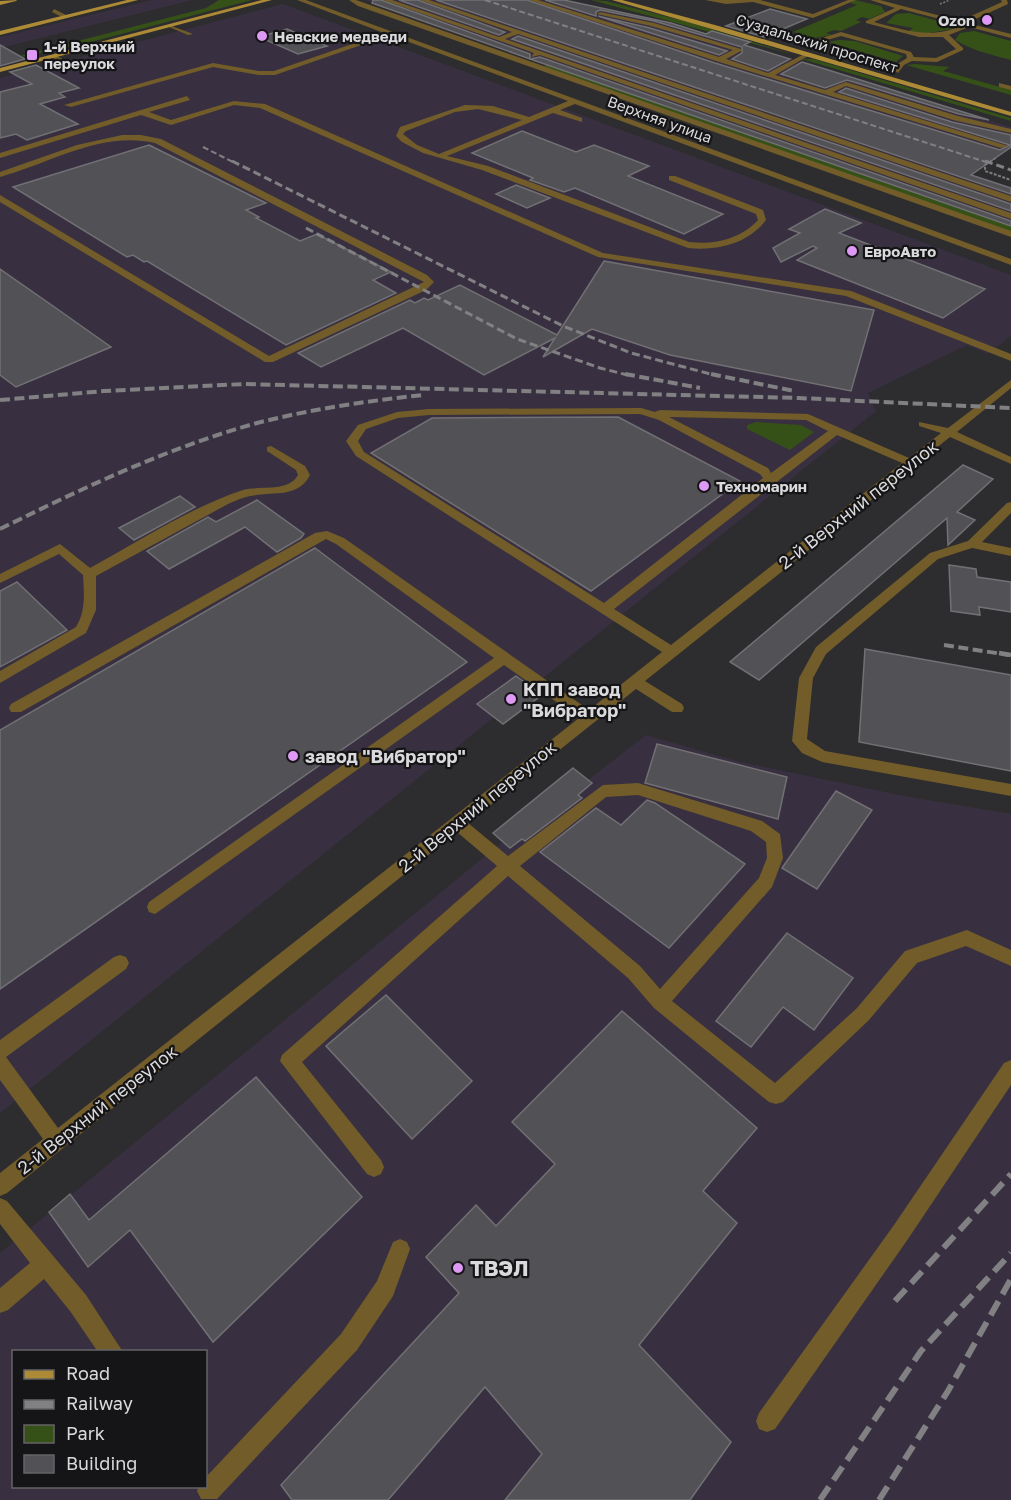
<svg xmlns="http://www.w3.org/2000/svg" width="1011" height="1500" font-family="'Golos Text',sans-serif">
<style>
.industrial{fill:#383040;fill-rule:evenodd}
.green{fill:#365118}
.building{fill:#525155;stroke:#717074;stroke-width:1.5}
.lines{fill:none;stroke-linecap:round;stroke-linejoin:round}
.path-far1{stroke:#7b7a7d;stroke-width:1.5;stroke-dasharray:2 1.5;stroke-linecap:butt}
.path{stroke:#7b7a7d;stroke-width:2;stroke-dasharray:3 1.5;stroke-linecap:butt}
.minor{fill:#715c2a;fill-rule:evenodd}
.major{fill:#ad8b36;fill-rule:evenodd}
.rail-far4{stroke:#818083;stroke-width:2;stroke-dasharray:6 3;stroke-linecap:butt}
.rail-far3{stroke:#818083;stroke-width:3;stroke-dasharray:8 4;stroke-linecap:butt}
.rail-far2{stroke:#818083;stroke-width:4;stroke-dasharray:10 4.5;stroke-linecap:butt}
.rail-far1{stroke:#818083;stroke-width:4.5;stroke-dasharray:13 6;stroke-linecap:butt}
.rail{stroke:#818083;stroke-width:6;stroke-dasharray:16 8;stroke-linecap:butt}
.poi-dot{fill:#dd99f3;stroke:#151416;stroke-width:2}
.labels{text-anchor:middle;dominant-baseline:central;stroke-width:4.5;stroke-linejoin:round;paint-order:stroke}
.far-poi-label{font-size:15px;font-weight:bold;fill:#dad9db;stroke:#151416;text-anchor:start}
.far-street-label{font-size:15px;fill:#dad9db;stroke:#151416}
.street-label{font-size:18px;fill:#dad9db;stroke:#151416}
.poi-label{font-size:18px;font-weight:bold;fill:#dad9db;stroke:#151416;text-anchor:start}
.near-poi-label{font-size:21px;font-weight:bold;fill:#dad9db;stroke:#151416;text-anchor:start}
</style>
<rect width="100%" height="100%" fill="#2d2c2f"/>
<g class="industrial">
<path d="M 152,0 L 192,0 L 0,48 L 0,37 Z"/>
<path d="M 365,0 L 445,0 L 1011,188 L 1011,226 Z"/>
<path d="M 512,0 L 564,0 L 671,23 L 1011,127 L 1011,146 L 1000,155 Z"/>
<path d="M 283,4 L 1011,275 L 1011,336 L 988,354 L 967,345 L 868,393 L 876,411 L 0,1113 L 0,78 Z"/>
<path d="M 646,735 L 740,762 L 909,797 L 1011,814 L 1011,1500 L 0,1500 L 0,1253 L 583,776 L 588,780 ZM 14,1352 L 206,1352 L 206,1486 L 14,1486 Z"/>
</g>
<g class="green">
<path d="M 219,0 L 252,0 L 75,46 L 0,61 L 206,8 Z"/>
<path d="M 591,0 L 606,1 L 688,22 L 795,55 Z"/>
<path d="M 855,0 L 881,6 L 885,12 L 869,19 L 862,17 L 856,20 L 861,22 L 841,31 L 834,30 L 826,33 L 832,35 L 815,38 L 793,32 L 857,5 L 850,3 Z"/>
<path d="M 909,13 L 949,24 L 953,29 L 923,34 L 909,31 L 913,28 L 886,23 L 896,14 Z"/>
<path d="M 974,31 L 1011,41 L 1011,60 C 991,55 972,50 955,40 L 960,33 Z"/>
<path d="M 839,40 L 855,41 L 903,56 L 896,62 L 828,42 Z"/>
<path d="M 802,59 L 813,59 L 1011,118 L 1011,121 Z"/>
<path d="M 915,64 L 950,67 L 943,71 L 1011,90 L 1011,95 L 906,65 Z"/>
<path d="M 546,65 L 1011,226 L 1011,232 L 544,67 Z"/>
<path d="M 756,422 L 801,425 L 814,432 L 790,450 L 747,429 L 747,425 Z"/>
</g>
<g class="building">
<path d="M 373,0 L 381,0 L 530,54 L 530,59 L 540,57 L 1011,221 L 1011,226 L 533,60 L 519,55 L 372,3 Z"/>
<path d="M 399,0 L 418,0 L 505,32 L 499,35 Z"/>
<path d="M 436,0 L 527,0 L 715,63 L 1000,150 L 1010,145 L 839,92 L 846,88 L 952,122 L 1011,135 L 1011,147 L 971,175 L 1011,188 L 1011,194 Z"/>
<path d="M 545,0 L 564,0 L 671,23 L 706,34 L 712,31 L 750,42 L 744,45 L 790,59 L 768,71 L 732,59 L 742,53 L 742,47 L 654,21 L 600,10 L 596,12 L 596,16 Z"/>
<path d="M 770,9 L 807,19 L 764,37 L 726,26 Z"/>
<path d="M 598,16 L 650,28 L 727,51 L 719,55 Z"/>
<path d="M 287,29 L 327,46 L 298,54 L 259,37 Z"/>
<path d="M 518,36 L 1011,204 L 1011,211 L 512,39 Z"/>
<path d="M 0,45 L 25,59 L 0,66 Z"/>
<path d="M 802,62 L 825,69 L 989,120 L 959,114 L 847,80 L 825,88 L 781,74 Z"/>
<path d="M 36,65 L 79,88 L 59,93 L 65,97 L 40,104 L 78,124 L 27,140 L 16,134 L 0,138 L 0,92 L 32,84 L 10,72 Z"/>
<path d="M 522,131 L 576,152 L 594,145 L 649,166 L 628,176 L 723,214 L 684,234 L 575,188 L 564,192 L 530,180 L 533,178 L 472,153 Z"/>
<path d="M 149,145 L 266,203 L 246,210 L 259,217 L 256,218 L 300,241 L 317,234 L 391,272 L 373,280 L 396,293 L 286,345 L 147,261 L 144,262 L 133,255 L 127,257 L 13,187 Z"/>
<path d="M 516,185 L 550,198 L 527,208 L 496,194 Z"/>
<path d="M 825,209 L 861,223 L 839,233 L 985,289 L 943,318 L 797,260 L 817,248 L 813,246 L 781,262 L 773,248 L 800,233 L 789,229 Z"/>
<path d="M 604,261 L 874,310 L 851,391 L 670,355 L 592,329 L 543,357 L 555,338 L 484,375 L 403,328 L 321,367 L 298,353 L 410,300 L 415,303 L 424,298 L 428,300 L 460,285 L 557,335 Z"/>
<path d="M 0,269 L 53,306 L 111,347 L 16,387 L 0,375 Z"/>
<path d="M 618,417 L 740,481 L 591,591 L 371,453 L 432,418 Z"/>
<path d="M 963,465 L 993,479 L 957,512 L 975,520 L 948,545 L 947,518 L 759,680 L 730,662 Z"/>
<path d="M 180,496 L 195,507 L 134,540 L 119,528 Z"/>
<path d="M 257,500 L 304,534 L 301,538 L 277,552 L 245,527 L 169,569 L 147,551 L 208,517 L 216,522 Z"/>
<path d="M 315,548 L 467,662 L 0,989 L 0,730 Z"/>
<path d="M 949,565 L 976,569 L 977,577 L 1011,582 L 1011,612 L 979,607 L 980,615 L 951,611 Z"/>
<path d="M 17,582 L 67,630 L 0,667 L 0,591 Z"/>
<path d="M 865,649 L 1011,675 L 1011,771 L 859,742 Z"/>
<path d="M 516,676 L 542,695 L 503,724 L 477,704 Z"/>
<path d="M 657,744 L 787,777 L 778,819 L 645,783 Z"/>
<path d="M 573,768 L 592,783 L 578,795 L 582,798 L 525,841 L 522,839 L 510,848 L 493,833 Z"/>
<path d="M 836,791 L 872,810 L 817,889 L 782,868 Z"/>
<path d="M 647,800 L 655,803 L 745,864 L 669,948 L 540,852 L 596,808 L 621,825 Z"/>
<path d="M 787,933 L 853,978 L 814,1030 L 783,1007 L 751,1047 L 716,1021 Z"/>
<path d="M 386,995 L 472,1081 L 412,1139 L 326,1046 Z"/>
<path d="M 622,1011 L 757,1128 L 703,1191 L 737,1223 L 639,1345 L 731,1442 L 690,1500 L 505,1500 L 542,1454 L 485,1387 L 388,1500 L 292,1500 L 281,1485 L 459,1293 L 426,1257 L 476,1205 L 496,1226 L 555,1164 L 512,1122 Z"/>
<path d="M 256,1077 L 362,1197 L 213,1342 L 130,1230 L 88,1267 L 49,1212 L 70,1194 L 89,1220 Z"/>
</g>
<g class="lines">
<g class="path-far1">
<path d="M 940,4 L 950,0"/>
<path d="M 988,163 L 996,158"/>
</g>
<path class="path" d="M 991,161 L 985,165 L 985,171 L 1011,180"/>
<g class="minor">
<path d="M 297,0 L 306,0 L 393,32 L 1011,259 L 1011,265 L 575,104 L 560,110 L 582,118 L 582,122 L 553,113 L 447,156 L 488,166 L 689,242 C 714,245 741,239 758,220 L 756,214 L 669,180 L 669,176 L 675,176 L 763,210 L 766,220 C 748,244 717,251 688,248 L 482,170 L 423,153 L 402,142 L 396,136 L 400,127 L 465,105 L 493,106 L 529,117 L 568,101 L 390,35 L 275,75 L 259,75 L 213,67 L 71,107 L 64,105 L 213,63 L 259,71 L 274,71 L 384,33 ZM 478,109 L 522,120 L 439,154 L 417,145 L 403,134 L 406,131 L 455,112 Z"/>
<path d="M 349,0 L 356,0 L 1011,231 L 1011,237 L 358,6 Z"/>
<path d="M 383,0 L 392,0 L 499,37 L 512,32 L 420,0 L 429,0 L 1011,196 L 1011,202 L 518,34 L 505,39 L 1011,213 L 1011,219 L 540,55 L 531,57 L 534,53 Z"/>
<path d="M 529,0 L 538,0 L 719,57 L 733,50 L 651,26 L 597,14 L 600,12 L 654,23 L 741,49 L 741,51 L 726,59 L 768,73 L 806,53 L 810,53 L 810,55 L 775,75 L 825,90 L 846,82 L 958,116 L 1011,129 L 1011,133 L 953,120 L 846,86 L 833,92 L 1008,146 L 1001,148 L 716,61 Z"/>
<path d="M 705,0 L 760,0 L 813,14 L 848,0 L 856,0 L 813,18 L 753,2 L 726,4 Z"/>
<path d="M 870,0 L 880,0 L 960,21 L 1002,2 L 1001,0 L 1007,0 L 1008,4 L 967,23 L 1011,34 L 1011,38 L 969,27 L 949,35 L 963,48 L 963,50 L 937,62 L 912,61 L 904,65 L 898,73 L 895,71 L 899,63 L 907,58 L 906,54 L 841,36 L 806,46 L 803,44 L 841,32 L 911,52 L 914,57 L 936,58 L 956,49 L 943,37 L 919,37 L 866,23 L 866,21 L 895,8 ZM 901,9 L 959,24 L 962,25 C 933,40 904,30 874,22 Z"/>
<path d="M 54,9 L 68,16 L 69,17 L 64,18 L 52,12 Z"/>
<path d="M 169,25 L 193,34 L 188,35 L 169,27 Z"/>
<path d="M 51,55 L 55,55 L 72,64 L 67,65 L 51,57 Z"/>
<path d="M 999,83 L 1011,86 L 1011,90 L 999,87 Z"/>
<path d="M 187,96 L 190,100 L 149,112 L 171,120 L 234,101 L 265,104 L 603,253 L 851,291 L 1011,354 L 1011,361 L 846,296 L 598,257 L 260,108 L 234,105 L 171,125 L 141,115 L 0,158 L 0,153 Z"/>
<path d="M 122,135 L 141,135 L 161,139 L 427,275 L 434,282 L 426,290 L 273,362 L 265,362 L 0,202 L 0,195 L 269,356 L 424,282 L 155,143 C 101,131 51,163 0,177 L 0,172 L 77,145 Z"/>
<path d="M 1011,380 L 1011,388 L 957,432 L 1011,457 L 1011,464 L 950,437 L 645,681 L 682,704 L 684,708 L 682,712 L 672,712 L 636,689 L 468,823 L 508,856 L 603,785 L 638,783 L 762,821 L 780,834 L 783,858 L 772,887 L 672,1001 L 775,1083 L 857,1008 L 905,951 L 967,930 L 1011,950 L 1011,966 L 966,946 L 917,963 L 869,1020 L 783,1102 L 776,1104 L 769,1102 L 654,1008 L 628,978 L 508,876 L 302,1062 L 381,1160 L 384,1167 L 381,1174 L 374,1177 L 367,1174 L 280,1061 L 282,1055 L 497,866 L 457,832 L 7,1193 L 0,1196 L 0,1173 L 43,1139 L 0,1080 L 0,1040 L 114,957 L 120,955 L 126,957 L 129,963 L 126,969 L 6,1057 L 58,1128 L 579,718 L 504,665 L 155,914 L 149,912 L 147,907 L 149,902 L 494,658 L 336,544 L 326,539 L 21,712 L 11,712 L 9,708 L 11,704 L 315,533 L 327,531 L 344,538 L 589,710 L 662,652 L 356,456 L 346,441 L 358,425 L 397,412 L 429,409 L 641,408 L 655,412 L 660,410 L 808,414 L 909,458 L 941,433 L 919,426 L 919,422 L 948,428 ZM 640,414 L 659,420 L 760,474 L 763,478 L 604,603 L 364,452 L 358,441 L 366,429 L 398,418 L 429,415 ZM 669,417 L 806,420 L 828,431 L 771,473 L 768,468 ZM 837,435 L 902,463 L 671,645 L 614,609 ZM 638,795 L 751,831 L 766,842 L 767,858 L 759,878 L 660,989 L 640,966 L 520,866 L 606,797 Z"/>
<path d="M 271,446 L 305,466 L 310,475 C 298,499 272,491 251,496 C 243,497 235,501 228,504 L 96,576 L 96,610 L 86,633 L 0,683 L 0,671 L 76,627 C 86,611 84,593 83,575 L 59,554 L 0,583 L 0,574 L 60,544 L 90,568 C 139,541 189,508 243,490 C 260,485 288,493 298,475 L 296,470 L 267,451 L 267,447 Z"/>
<path d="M 1011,502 L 1011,513 L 982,542 L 1011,548 L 1011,556 L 972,548 L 938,559 L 826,654 L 813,678 L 807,739 L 825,751 L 1011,784 L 1011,796 L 822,762 L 802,753 L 792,741 L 799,678 L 816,647 L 930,553 L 968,541 L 1007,503 Z"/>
<path d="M 1011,1060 L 1011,1085 L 908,1239 L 775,1429 L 767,1432 L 759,1429 L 756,1421 L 759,1413 L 894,1225 L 1004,1063 Z"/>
<path d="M 0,1198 L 7,1201 L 86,1295 L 123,1352 L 98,1352 L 70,1311 L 44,1279 L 8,1310 L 0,1313 L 0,1288 L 30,1263 L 0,1224 Z"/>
<path d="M 400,1239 L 407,1242 L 410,1249 L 393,1296 L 357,1350 L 217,1499 L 201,1499 L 197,1491 L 199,1486 L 206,1486 L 206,1477 L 341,1334 L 377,1281 L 393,1242 Z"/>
</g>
<g class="major">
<path d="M 17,0 L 16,1 L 0,5 L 0,1 Z"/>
<path d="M 127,0 L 138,0 L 0,35 L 0,31 Z"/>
<path d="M 262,0 L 272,0 L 0,72 L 0,68 Z"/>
<path d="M 612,0 L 622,0 L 715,25 L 1011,112 L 1011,116 Z"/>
</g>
<g class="rail-far4">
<path d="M 485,0 L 989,163"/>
<path d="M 203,147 L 235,163"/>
</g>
<g class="rail-far3">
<path d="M 232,161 L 563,326 L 631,353 L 718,376"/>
<path d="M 985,161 L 1011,170"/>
<path d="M 306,228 L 517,339 L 600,368 L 631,376"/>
</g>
<g class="rail-far2">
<path d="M 625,374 L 700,388"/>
<path d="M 711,374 L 794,391"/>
<path d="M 0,400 L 104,391 L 244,384 L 798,398 L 1011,408"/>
<path d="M 0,529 C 83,488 167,448 257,423 C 312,409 367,401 423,395"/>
<path d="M 944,645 L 1009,655"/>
</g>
<path class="rail-far1" d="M 999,653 L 1011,655"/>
<g class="rail">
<path d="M 895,1301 L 1011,1174"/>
<path d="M 820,1500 L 921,1351 L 1011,1253"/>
<path d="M 879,1500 L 948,1391 L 1011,1279"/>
</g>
</g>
<g class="poi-dot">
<circle cx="987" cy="20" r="6"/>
<circle cx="262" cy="36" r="6"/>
<rect x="26" y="49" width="12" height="12" rx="3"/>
<circle cx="852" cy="251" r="6"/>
<circle cx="704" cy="486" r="6"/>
<circle cx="511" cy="699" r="6"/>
<circle cx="293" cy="756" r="6"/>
<circle cx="458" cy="1268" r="6"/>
</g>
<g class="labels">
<g class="far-poi-label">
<text x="975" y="20" text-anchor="end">Ozon</text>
<text x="274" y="36">Невские медведи</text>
<text x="44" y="46">1-й Верхний<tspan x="44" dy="17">переулок</tspan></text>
<text x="864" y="251">ЕвроАвто</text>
<text x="716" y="486">Техномарин</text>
</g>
<g class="far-street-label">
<text transform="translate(817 43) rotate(17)">Суздальский проспект</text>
<text transform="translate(660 119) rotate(20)">Верхняя улица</text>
</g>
<g class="street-label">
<text transform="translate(858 504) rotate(-38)">2-й Верхний переулок</text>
<text transform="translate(477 806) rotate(-39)">2-й Верхний переулок</text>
<text transform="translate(97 1109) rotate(-38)">2-й Верхний переулок</text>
</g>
<g class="poi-label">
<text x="523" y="689">КПП завод<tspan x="523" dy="21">"Вибратор"</tspan></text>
<text x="305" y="756">завод "Вибратор"</text>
</g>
<g class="near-poi-label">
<text x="470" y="1268">ТВЭЛ</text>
</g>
</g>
<rect x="12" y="1350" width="195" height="138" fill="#151416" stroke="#646365" stroke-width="1.5"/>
<rect x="24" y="1370" width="30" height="9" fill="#ad8b36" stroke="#646365" stroke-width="1.5"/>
<text x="66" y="1380" font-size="18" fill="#dad9db">Road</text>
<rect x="24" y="1400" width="30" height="9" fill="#818083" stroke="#646365" stroke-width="1.5"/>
<text x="66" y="1410" font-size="18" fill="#dad9db">Railway</text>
<rect x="24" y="1425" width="30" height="18" fill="#365118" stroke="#646365" stroke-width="1.5"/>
<text x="66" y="1440" font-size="18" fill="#dad9db">Park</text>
<rect x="24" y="1455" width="30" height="18" fill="#525155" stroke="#646365" stroke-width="1.5"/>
<text x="66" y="1470" font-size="18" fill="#dad9db">Building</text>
</svg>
